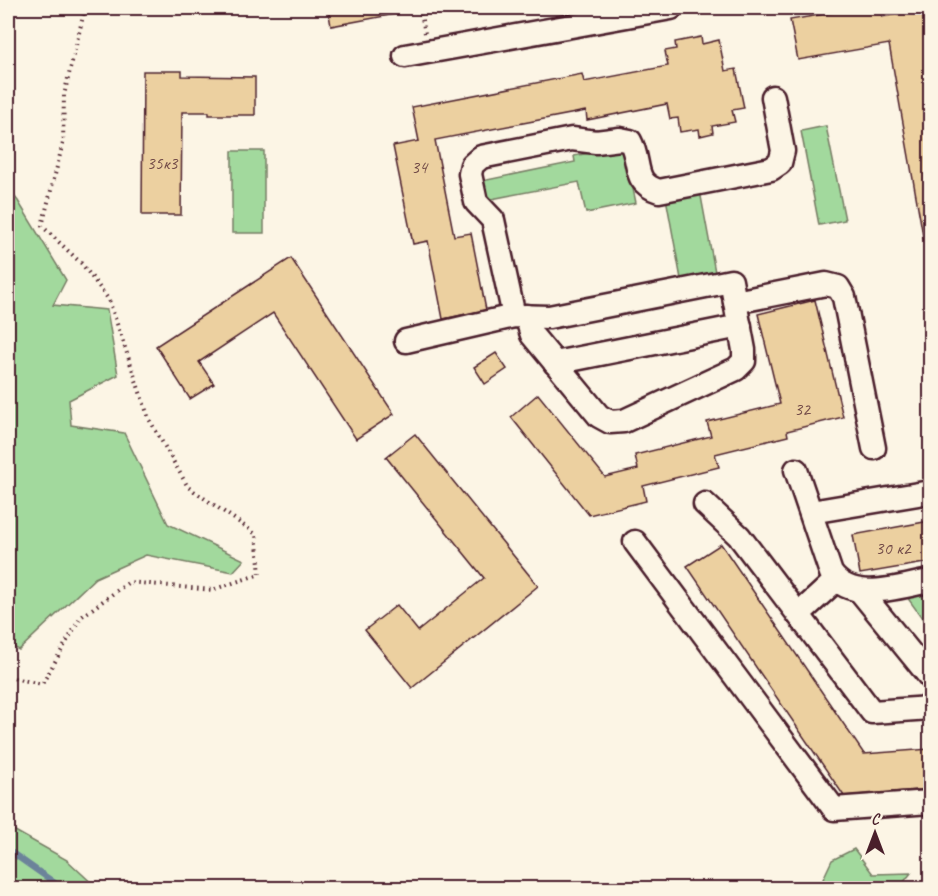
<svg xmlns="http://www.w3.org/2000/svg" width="938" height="896" font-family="Caveat,sans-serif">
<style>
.green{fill:#a2d99d;stroke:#767c64;stroke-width:1.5}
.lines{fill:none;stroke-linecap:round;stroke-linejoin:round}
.stream{stroke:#6c839a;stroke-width:6}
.building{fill:#ecd0a0;stroke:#4a1f2b;stroke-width:1.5}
.minor-casing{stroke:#4a1f2b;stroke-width:27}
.path{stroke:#4a1f2b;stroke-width:4;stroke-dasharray:1.5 4.5;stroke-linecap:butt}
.minor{stroke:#fcf5e5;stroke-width:22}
.labels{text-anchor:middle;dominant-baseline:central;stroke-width:4.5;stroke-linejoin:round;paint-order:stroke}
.number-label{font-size:18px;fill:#724b48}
</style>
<rect width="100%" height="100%" fill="#fcf5e5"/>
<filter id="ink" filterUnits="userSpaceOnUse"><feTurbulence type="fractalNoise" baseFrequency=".0167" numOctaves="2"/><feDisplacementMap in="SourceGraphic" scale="12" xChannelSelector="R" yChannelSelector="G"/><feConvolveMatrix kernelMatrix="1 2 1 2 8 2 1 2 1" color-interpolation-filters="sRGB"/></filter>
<g filter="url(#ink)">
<g class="green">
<path d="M 826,126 L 845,220 L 819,225 L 801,131 Z"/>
<path d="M 624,146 L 636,203 L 586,213 L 579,182 L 486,200 L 482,181 L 575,162 L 574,156 Z"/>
<rect x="232" y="151" width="32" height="82"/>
<path d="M 8,188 L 18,201 L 66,280 L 53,305 L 107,310 L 118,375 L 69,400 L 71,425 L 124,433 L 168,524 L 244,560 L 233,572 L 146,555 L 95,578 L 19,650 L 8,644 Z"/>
<path d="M 700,191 L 715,272 L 681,279 L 666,198 Z"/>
<path d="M 930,592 L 930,629 L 907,597 Z"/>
<path d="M 8,827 L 67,860 L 97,888 L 24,888 L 8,877 Z"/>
<path d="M 854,849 L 873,874 L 911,873 L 899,888 L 832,888 L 823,879 L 832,860 Z"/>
</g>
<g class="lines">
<path class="stream" d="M 8,850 L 62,888"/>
</g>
<g class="building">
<path d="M 328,8 L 400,8 L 401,13 L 331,26 Z"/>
<path d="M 859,8 L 862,11 L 880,8 L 882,17 L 930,8 L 930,275 L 889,44 L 798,60 L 790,20 Z"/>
<path d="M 701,37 L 702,44 L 719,40 L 725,71 L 736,69 L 744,108 L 732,110 L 735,122 L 712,126 L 713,133 L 700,136 L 699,129 L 680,132 L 678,118 L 670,119 L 667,104 L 587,120 L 586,111 L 435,140 L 454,236 L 471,233 L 486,310 L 443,319 L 428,241 L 413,244 L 393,146 L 419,141 L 412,107 L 582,74 L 584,82 L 668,66 L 665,51 L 676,49 L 675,42 Z"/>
<path d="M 143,71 L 182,71 L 182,76 L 255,77 L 255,115 L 209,115 L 209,112 L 182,112 L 181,215 L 142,215 Z"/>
<path d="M 291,258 L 394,414 L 356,439 L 273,313 L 199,362 L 214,384 L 190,399 L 156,346 Z"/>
<path d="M 815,300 L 843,417 L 787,431 L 788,436 L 715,454 L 719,467 L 643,486 L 646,501 L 589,515 L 511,417 L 538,394 L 605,477 L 638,469 L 635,455 L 711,436 L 707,422 L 780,404 L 758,314 Z"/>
<path d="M 496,353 L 507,369 L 485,384 L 474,367 Z"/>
<path d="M 415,434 L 538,586 L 412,688 L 365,630 L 397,605 L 418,631 L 484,578 L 386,457 Z"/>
<path d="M 930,521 L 930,562 L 860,574 L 853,535 Z"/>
<path d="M 721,544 L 864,754 L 930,749 L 930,789 L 844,796 L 687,566 Z"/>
</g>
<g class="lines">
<g class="minor-casing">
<g id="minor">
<path d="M 405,56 L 671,8"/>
<path d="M 514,316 L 493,220 L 476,202 L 470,174 L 472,165 L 481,157 L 572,139 L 596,142 L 620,139 L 630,141 C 642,163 631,182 659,191 L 771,169 L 780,163 L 783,151 L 773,97"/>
<path d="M 526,316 L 532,335 L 599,416 L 610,422 L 624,421 L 736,369 L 744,361 L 744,350 L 735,302"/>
<path d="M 406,341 L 514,316 L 549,317 L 731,281 L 735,302 L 826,284 L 838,287 L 844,297 L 874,448"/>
<path d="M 555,363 L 740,326"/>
<path d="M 796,470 L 831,573 C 852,604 900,586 930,581"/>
<path d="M 705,504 L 739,536 L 872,712 L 930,708"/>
<path d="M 811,512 L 930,492"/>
<path d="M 635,542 L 834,809 L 930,802"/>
<path d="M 860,591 L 930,677"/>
<path d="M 799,614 L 836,580"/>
</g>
</g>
<g class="path">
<path d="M 420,8 L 425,33"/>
<path d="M 8,677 L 42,684 L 81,617 L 129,582 L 212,590 L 260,574 L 256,534 L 188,487 L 149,419 L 109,300 L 82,264 L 42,226 L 63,143 L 64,95 L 85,8"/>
</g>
<use href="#minor" class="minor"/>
</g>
</g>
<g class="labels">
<g class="number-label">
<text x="162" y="163">35к3</text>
<text x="419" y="167">34</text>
<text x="802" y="409">32</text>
<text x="893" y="548">30 к2</text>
</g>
</g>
<rect width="938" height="896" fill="none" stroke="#fcf5e5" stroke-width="30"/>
<rect x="15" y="15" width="908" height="866" fill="none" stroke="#4a1f2b" stroke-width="2" filter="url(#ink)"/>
<g transform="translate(875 833)" stroke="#fcf5e5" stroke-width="4.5" paint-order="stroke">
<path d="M0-4.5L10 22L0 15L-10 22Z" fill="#4a1f2b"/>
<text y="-9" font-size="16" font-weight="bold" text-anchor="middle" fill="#4a1f2b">С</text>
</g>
</svg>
